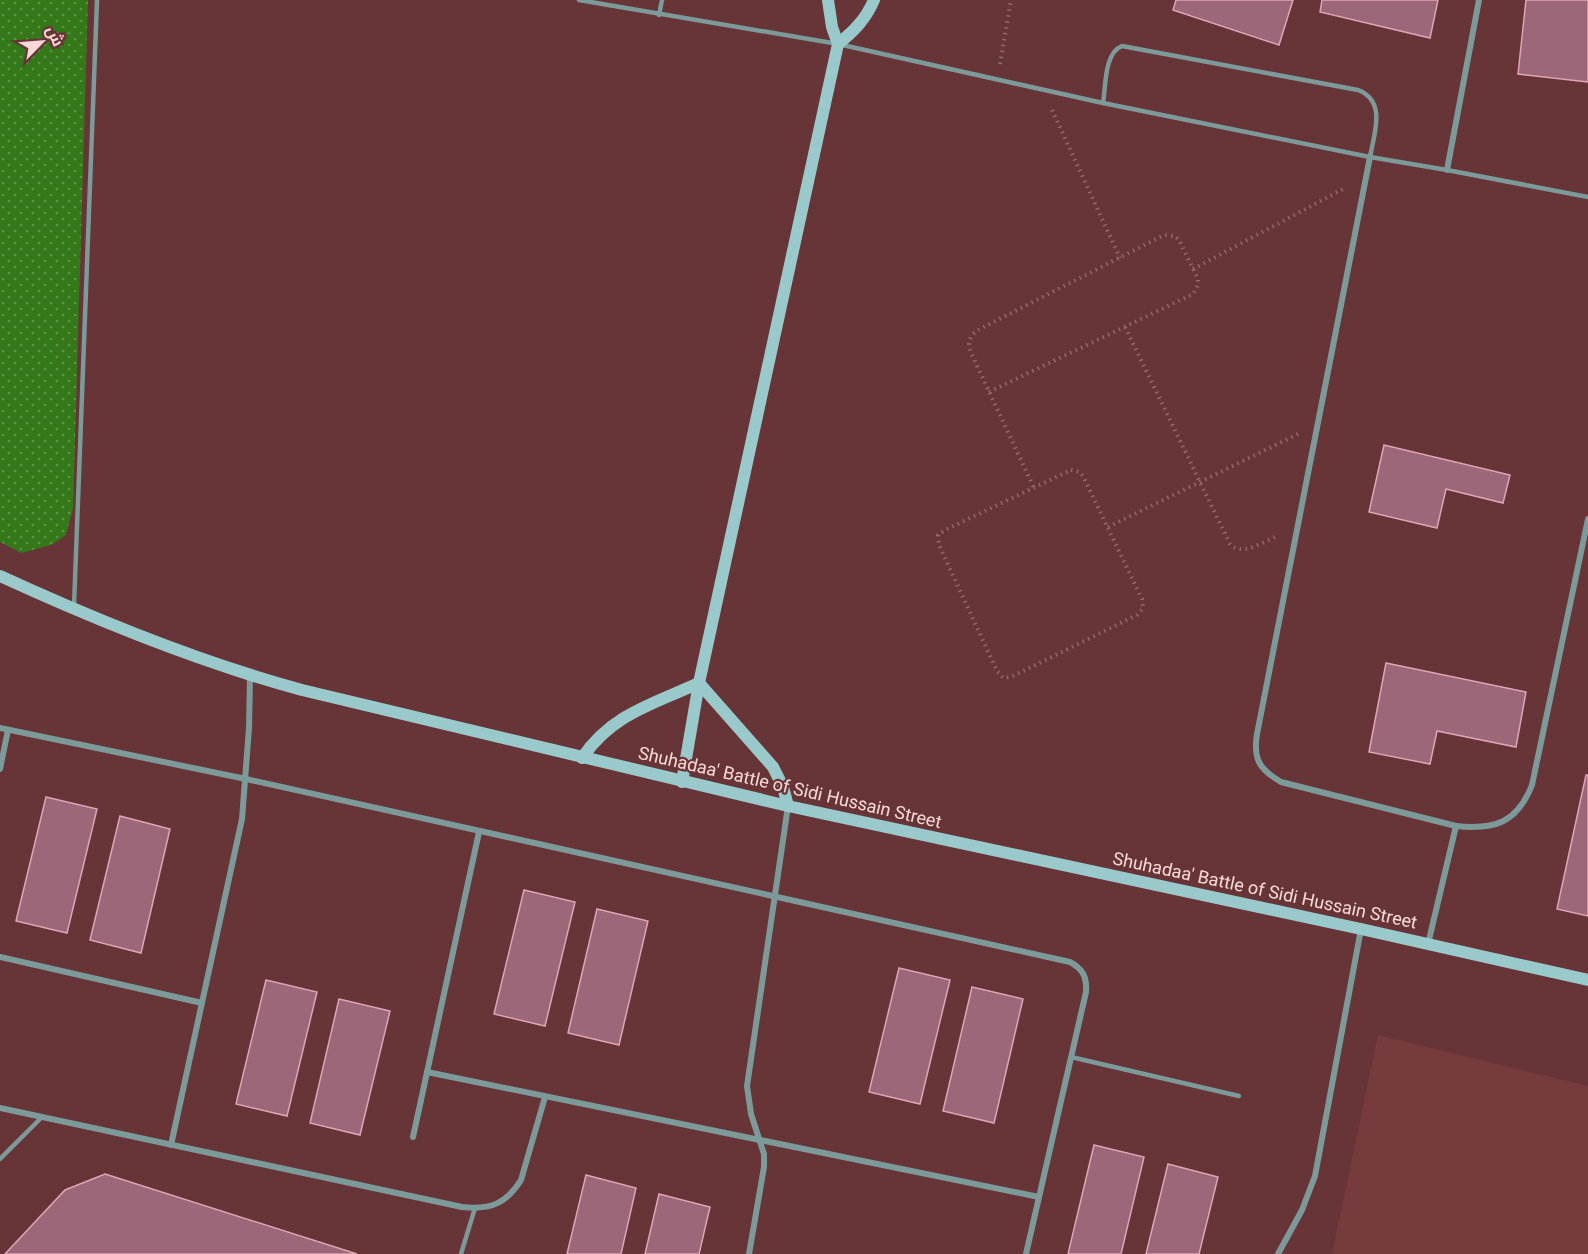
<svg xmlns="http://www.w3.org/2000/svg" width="1588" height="1254" font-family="Roboto,Cairo,sans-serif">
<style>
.built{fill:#763b3d}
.grass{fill:url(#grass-dots)}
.building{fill:#9c6778;stroke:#dfa5b7;stroke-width:1.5}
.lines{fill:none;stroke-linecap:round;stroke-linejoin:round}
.path{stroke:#95696a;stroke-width:4;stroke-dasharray:1.5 4.5;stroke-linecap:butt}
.service{stroke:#7d9a9b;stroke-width:4.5}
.minor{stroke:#7d9a9b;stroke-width:6}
.secondary{stroke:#99c9ca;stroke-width:12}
.labels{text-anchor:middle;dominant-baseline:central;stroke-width:4.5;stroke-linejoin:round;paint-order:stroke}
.street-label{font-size:18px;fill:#f9d9d8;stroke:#673537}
</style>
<defs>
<pattern id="grass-dots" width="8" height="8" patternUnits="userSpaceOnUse" patternTransform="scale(1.5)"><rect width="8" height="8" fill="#347819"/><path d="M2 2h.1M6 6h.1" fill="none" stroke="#5c9145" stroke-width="1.8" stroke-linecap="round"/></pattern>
</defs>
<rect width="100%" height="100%" fill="#673537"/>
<path class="built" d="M 1378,1035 L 1588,1086 L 1588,1254 L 1332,1254 Z"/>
<path class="grass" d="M 0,0 L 88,0 L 73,508 L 66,535 L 51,545 L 21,553 L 0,542 Z"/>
<g class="building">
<path d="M 1176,0 L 1293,0 L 1279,45 L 1173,10 Z"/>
<path d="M 1322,0 L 1438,0 L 1430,38 L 1320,12 Z"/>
<path d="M 1526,0 L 1588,0 L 1588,82 L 1518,74 Z"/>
<path d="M 1384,445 L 1510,475 L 1503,503 L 1446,489 L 1437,528 L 1369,512 Z"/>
<path d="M 1386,663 L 1526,692 L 1516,747 L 1437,731 L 1430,764 L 1369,752 Z"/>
<path d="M 1586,775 L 1588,775 L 1588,916 L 1557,909 Z"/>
<path d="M 46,797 L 97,809 L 67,933 L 16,921 Z"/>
<path d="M 120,816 L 170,829 L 141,953 L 90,940 Z"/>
<path d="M 524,890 L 575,902 L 545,1026 L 494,1014 Z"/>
<path d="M 597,909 L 648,921 L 619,1045 L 568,1033 Z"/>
<path d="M 899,968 L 950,980 L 920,1104 L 869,1092 Z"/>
<path d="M 266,980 L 317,992 L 287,1116 L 236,1104 Z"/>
<path d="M 972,987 L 1023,999 L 994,1123 L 943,1111 Z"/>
<path d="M 339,999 L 390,1011 L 360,1135 L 310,1123 Z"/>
<path d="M 1094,1145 L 1144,1157 L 1121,1254 L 1068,1254 Z"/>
<path d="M 1168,1164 L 1218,1177 L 1199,1254 L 1146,1254 Z"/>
<path d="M 105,1174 L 357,1254 L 5,1254 L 65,1190 Z"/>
<path d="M 586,1175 L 636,1188 L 621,1254 L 567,1254 Z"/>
<path d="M 659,1194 L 710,1207 L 699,1254 L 645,1254 Z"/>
</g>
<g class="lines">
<g class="path">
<path d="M 1000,64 L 1011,0"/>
<path d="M 1052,110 L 1120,258"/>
<path d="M 1193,269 L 1345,188"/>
<path d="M 1125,327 L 1230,544 C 1242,557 1263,542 1277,536"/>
<path d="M 989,392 L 1193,294 L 1198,285 L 1198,279 L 1179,240 L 1175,236 L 1164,235 L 978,330 C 968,337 967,345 972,355 L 1034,488"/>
<path d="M 1071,470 L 1080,472 L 1083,476 L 1142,599 L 1143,608 L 1137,615 L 1011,677 L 1003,678 L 997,671 L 939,545 L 938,535 L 945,530 Z"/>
<path d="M 1108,527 L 1298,434"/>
</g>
<g class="service">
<path d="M 579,0 L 838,44 L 1103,103 L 1370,157 L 1447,170 L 1588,197"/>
<path d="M 659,15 L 662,0"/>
<path d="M 1103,103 C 1106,86 1104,53 1122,46 L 1358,90 C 1387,101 1374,134 1370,157"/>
<path d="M 74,606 L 97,0"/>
<path d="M 1071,1057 L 1239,1096"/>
<path d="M 0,1159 L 42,1117"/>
<path d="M 461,1254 L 475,1208"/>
</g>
<g class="minor">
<path d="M 1370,157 L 1257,734 C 1253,759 1259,769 1281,782 L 1456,826 C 1495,830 1517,823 1532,785 L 1588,519"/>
<path d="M 1447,170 L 1479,0"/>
<path d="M 0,728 L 246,779 L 1070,962 C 1083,969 1087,977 1086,992 L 1026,1254"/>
<path d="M 0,769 L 8,730"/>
<path d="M 1428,944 L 1456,826"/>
<path d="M 0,957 L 202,1003"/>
<path d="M 427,1072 L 1039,1197"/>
<path d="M 0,1108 L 462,1207 C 490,1210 506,1204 521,1180 L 545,1097"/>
<path d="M 413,1137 L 479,832"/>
<path d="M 171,1145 L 242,819 L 249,728 L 250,676"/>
<path d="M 749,1254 L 764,1167 L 764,1154 L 751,1114 L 747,1086 L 788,806"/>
<path d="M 1278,1254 L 1302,1210 L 1315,1176 L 1361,929"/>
</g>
<g class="secondary">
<path d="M 838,44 C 854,31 866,19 874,0"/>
<path d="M 0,576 C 98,621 198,662 302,690 L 788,806 L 1361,929 L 1588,980"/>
<path d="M 582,758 C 612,714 653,704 699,683 L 773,767 L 783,787 L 788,806"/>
<path d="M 682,782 L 699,683 L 838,44 L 832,27 L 828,0"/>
</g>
</g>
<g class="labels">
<g class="street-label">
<text transform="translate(790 787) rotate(13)">Shuhadaa' Battle of Sidi Hussain Street</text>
<text transform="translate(1265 890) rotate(12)">Shuhadaa' Battle of Sidi Hussain Street</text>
</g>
</g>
<g transform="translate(42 42) rotate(65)" stroke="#673537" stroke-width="4.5" paint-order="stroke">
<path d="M0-4.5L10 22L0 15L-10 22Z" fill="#f9d9d8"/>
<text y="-9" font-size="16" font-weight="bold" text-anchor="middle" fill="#f9d9d8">ش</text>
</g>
</svg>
